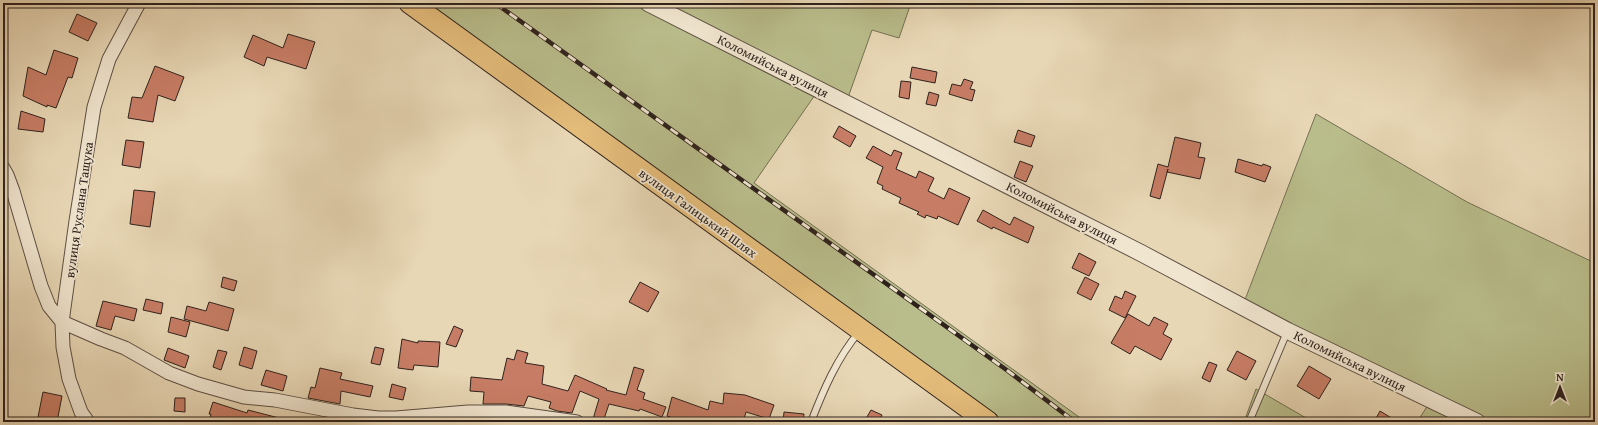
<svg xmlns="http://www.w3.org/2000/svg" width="1598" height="425" font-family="'Gentium Book Plus',serif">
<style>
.green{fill:#b9bd8b;stroke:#747054}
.building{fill:#c77d65;stroke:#2f221d}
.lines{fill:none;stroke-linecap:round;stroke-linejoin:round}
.service-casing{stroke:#5d4f43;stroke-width:8}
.minor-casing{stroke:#5d4f43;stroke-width:15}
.tertiary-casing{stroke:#5d4f43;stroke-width:18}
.trunk-casing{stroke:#2f221d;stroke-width:23}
.service{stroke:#f0e5cf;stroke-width:6}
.minor{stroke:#f0e5cf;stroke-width:13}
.tertiary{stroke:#f0e5cf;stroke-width:16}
.trunk{stroke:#e4bc7a;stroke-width:21}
.rail-casing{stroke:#2f221d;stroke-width:4.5}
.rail{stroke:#f0e5cf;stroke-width:3;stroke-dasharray:9;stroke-linecap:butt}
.labels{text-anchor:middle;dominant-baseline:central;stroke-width:3.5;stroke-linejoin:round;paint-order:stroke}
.street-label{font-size:13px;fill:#2f221d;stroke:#f0e5cf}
</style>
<rect width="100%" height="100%" fill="#e8d7b5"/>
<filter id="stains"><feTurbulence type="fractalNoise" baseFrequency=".005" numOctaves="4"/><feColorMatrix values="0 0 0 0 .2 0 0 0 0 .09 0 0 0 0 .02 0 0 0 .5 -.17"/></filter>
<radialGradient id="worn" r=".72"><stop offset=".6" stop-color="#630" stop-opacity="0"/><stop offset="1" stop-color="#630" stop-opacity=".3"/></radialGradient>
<g class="green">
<path d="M 402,3 L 911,3 L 899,38 L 872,30 L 845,106 L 817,92 L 754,183 L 1086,422 L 981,422 Z"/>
<path d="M 1316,114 L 1467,202 L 1595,263 L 1595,422 L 1417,422 L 1430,402 L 1243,305 Z"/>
<path d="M 1256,389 L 1313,422 L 1244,422 Z"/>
</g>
<g class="building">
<path d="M 77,14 L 97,23 L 88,41 L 69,32 Z"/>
<path d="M 288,34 L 315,42 L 306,69 L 267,57 L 264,66 L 244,57 L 253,35 L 283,48 Z"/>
<path d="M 54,50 L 78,58 L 72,78 L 68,77 L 56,108 L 47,105 L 47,107 L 23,96 L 28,67 L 46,75 Z"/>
<path d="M 155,66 L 184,77 L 175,101 L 158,95 L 153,122 L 128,118 L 132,97 L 142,98 Z"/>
<path d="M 912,67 L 937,72 L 935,83 L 910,78 Z"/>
<path d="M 964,79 L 973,82 L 970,89 L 975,90 L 972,101 L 949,94 L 952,84 L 961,86 Z"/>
<path d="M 901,81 L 911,82 L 909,99 L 899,97 Z"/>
<path d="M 929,92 L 939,95 L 936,106 L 926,104 Z"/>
<path d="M 21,111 L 45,119 L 43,132 L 18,129 Z"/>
<path d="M 839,126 L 856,136 L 850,147 L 833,137 Z"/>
<path d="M 1018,130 L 1035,136 L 1031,147 L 1014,142 Z"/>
<path d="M 1175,137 L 1201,143 L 1198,157 L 1205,158 L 1200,179 L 1167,172 L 1168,169 L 1160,199 L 1150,196 L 1158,164 L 1168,167 Z"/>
<path d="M 126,140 L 144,142 L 140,168 L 122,165 Z"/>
<path d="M 873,146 L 891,156 L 894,150 L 902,153 L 896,169 L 916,178 L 919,171 L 934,178 L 928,191 L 944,199 L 949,188 L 970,198 L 958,225 L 938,216 L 937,219 L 926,215 L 925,218 L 917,214 L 919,212 L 899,203 L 901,198 L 882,189 L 883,186 L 877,183 L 883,167 L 866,158 Z"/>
<path d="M 1238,159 L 1262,166 L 1263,164 L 1271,167 L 1265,182 L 1235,172 Z"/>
<path d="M 1020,161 L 1033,166 L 1026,182 L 1014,177 Z"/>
<path d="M 134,190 L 155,192 L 150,227 L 130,224 Z"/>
<path d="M 983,210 L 1010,225 L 1014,217 L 1034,227 L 1028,243 L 993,227 L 992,229 L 977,221 Z"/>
<path d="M 1079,253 L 1096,262 L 1089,276 L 1072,268 Z"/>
<path d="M 223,277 L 237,281 L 234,291 L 221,287 Z"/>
<path d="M 1085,277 L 1099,284 L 1091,300 L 1077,293 Z"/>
<path d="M 640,282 L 659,292 L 648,312 L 629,302 Z"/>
<path d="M 1125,291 L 1136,296 L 1125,318 L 1109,310 L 1115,296 L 1122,299 Z"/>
<path d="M 146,299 L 163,303 L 161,314 L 143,310 Z"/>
<path d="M 103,301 L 137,309 L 134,321 L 115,316 L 111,330 L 96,326 Z"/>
<path d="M 209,302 L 234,309 L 228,331 L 184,319 L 187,306 L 206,311 Z"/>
<path d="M 1128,314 L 1149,326 L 1154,317 L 1168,324 L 1163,334 L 1172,339 L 1161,360 L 1135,346 L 1130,354 L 1111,343 Z"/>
<path d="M 171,317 L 190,322 L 186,337 L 168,332 Z"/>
<path d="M 454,326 L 463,330 L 456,347 L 446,344 Z"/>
<path d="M 402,339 L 418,343 L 418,341 L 440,342 L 438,367 L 414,365 L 413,370 L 398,368 Z"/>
<path d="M 244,347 L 257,351 L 252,369 L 239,365 Z"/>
<path d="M 375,347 L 384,349 L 380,365 L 371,363 Z"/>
<path d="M 168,348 L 189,356 L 185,368 L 164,360 Z"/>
<path d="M 218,350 L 227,352 L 221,370 L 213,367 Z"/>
<path d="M 517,350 L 528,353 L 525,363 L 544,366 L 542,384 L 568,391 L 575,375 L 607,389 L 606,390 L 626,395 L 634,367 L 644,370 L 637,390 L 645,393 L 643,399 L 666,407 L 662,417 L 640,409 L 639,411 L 609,404 L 603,422 L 593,419 L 599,399 L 580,391 L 572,413 L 557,411 L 549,408 L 551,402 L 528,396 L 524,406 L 506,404 L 483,404 L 484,392 L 470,391 L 471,377 L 502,380 L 507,358 L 514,360 Z"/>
<path d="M 1237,351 L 1256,361 L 1246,380 L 1227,370 Z"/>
<path d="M 1209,362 L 1217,365 L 1210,382 L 1202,378 Z"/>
<path d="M 1309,366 L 1331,379 L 1319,399 L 1297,386 Z"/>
<path d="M 320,368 L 342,373 L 340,379 L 373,386 L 370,397 L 341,391 L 340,404 L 308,398 L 311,387 L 315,388 Z"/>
<path d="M 266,370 L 287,376 L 283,391 L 261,385 Z"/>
<path d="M 392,384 L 406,388 L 403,400 L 389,397 Z"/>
<path d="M 43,392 L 62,396 L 57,422 L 37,422 Z"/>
<path d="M 724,393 L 745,395 L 774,405 L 769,419 L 746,412 L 743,422 L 678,422 L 679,420 L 667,416 L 672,397 L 708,410 L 710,401 L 723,404 Z"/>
<path d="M 175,398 L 185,398 L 185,412 L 174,411 Z"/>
<path d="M 213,402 L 247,413 L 248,410 L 283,419 L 283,422 L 209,422 L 211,414 L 209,414 Z"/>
<path d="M 871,410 L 882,415 L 879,422 L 864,422 Z"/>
<path d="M 1380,411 L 1398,422 L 1374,422 Z"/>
<path d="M 784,412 L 804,414 L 803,422 L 783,422 Z"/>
</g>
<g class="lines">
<g class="service-casing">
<g id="service">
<path d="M 811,422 C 823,391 837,358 859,332"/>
<path d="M 1249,422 L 1287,332"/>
</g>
</g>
<g class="minor-casing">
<g id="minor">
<path d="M 3,168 L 7,175 L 13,191 L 41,286 L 49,306 L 62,322 L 101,339 L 125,348 L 169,373 L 198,384 L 244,397 L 275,400 L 353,415 L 378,418 L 396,418 L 468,412 L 506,412 L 577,422"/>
<path d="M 88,422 L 81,412 L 69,379 L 63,347 L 62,322 L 76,221 L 94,107 L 109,59 L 139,3"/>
</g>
</g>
<g class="tertiary-casing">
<path id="tertiary" d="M 648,3 L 1141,253 L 1288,331 L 1477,422"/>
</g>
<g class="trunk-casing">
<path id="trunk" d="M 410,3 L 988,422"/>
</g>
<use href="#service" class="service"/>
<use href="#minor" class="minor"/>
<use href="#tertiary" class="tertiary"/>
<use href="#trunk" class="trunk"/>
<g class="rail-casing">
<path id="rail" d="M 495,3 L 1008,371 L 1075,422"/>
</g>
<use href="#rail" class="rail"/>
</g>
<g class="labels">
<g class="street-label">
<text transform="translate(773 66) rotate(27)">Коломийська вулиця</text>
<text transform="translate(79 210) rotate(-82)">вулиця Руслана Тащука</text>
<text transform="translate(698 213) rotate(36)">вулиця Галицький Шлях</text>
<text transform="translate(1062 213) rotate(27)">Коломийська вулиця</text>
<text transform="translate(1350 361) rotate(26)">Коломийська вулиця</text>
</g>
</g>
<rect width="1598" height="425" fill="none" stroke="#e8d7b5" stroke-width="16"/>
<rect x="4" y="4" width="1590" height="417" fill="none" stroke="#2f221d" stroke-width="2"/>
<rect x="8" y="8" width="1582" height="409" fill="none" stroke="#2f221d"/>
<g transform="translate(1560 387)" stroke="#f0e5cf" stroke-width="3" paint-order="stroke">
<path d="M0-3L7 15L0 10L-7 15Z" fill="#2f221d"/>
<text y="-6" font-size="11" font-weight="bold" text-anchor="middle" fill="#2f221d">N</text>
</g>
<rect width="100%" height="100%" filter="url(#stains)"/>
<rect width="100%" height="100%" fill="url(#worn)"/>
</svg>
